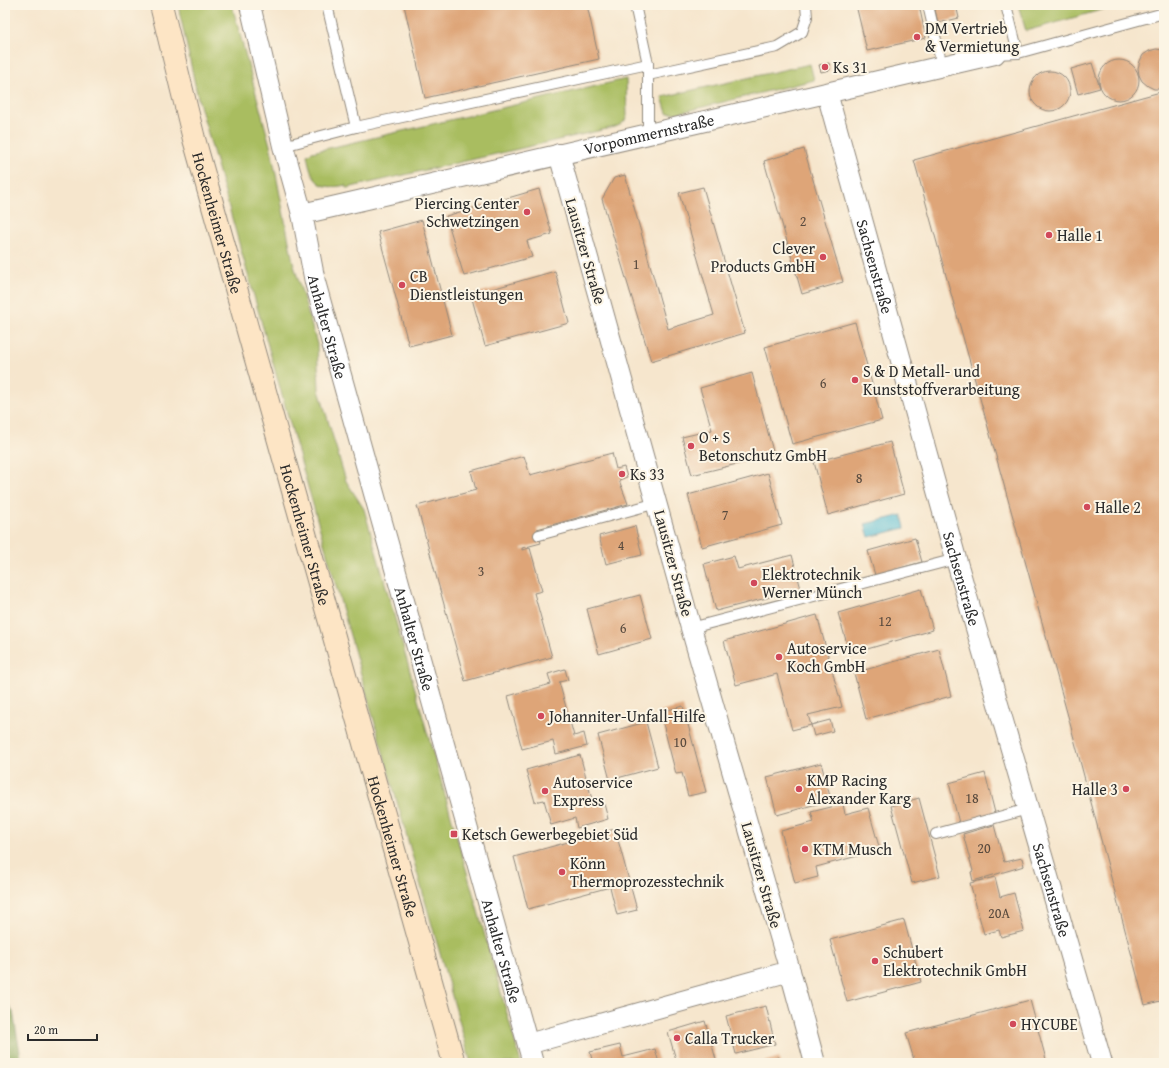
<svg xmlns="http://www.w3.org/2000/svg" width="1169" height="1068" font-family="'Gentium Book Plus',serif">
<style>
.green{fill:#a9bd61;stroke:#6a7446}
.forest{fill:#86a457;stroke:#586841}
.water{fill:#57bdd5;stroke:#417480}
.building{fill:#dea578}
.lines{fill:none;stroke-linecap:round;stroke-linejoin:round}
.lane-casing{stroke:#90887c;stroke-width:12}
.street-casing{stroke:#90887c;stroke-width:22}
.secondary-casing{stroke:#90887c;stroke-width:24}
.lane{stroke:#fff;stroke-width:10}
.street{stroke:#fff;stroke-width:20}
.secondary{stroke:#fde5c5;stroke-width:22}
.poi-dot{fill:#d1495b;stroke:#fcf5e5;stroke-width:1.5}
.labels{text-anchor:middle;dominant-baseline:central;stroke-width:4;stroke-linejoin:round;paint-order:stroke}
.number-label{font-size:14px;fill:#584a3e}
.poi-label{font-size:16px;fill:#2b2b2b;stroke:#fcf5e5;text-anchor:start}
.street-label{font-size:16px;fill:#2b2b2b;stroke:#fcf5e5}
</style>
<rect width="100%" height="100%" fill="#fcf5e5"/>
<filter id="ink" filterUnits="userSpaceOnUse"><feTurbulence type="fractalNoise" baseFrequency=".025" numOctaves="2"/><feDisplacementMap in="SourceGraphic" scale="8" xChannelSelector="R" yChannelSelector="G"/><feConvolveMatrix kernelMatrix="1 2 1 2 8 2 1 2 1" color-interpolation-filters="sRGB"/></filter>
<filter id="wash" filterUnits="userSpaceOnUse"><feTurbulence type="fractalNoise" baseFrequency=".012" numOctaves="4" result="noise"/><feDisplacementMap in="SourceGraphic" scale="16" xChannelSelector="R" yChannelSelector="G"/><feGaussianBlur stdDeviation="0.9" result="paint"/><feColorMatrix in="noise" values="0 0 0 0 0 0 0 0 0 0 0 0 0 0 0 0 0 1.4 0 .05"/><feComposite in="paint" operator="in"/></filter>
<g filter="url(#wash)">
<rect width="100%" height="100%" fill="#f6e6cd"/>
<g class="green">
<path d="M 178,5 L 232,5 L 271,149 L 293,262 L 317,344 L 319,390 L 346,481 L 364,509 L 521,1063 L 471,1063 L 198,98 Z"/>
<path d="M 1018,5 L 1119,5 L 1026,31 Z"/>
<path d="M 810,64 L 814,80 L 678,113 L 667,113 L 662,97 Z"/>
<path d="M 626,79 L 627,116 C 625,122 621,125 615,127 L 347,188 L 346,185 C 318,191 312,181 307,155 L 312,152 Z"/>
</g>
<path class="forest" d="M 5,999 L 13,1012 L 22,1063 L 5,1063 Z"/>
<path class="water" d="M 902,515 L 905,528 L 869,537 L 865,524 Z"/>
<g id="blocks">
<g class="building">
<path d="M 404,5 L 587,5 L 599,59 L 425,98 Z"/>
<path d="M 856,5 L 919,5 L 926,38 L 867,51 Z"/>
<path d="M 934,5 L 956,5 L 959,18 L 938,23 Z"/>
<path d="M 1156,49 L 1164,50 L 1164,88 L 1161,89 L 1154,89 L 1148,86 L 1142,81 L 1139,75 L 1138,68 L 1140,61 L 1143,55 L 1149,51 Z"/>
<circle cx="1119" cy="80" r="20"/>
<path d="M 829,63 L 830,70 L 821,72 L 819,65 Z"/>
<path d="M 1092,63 L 1100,88 L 1078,94 L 1071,69 Z"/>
<circle cx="1050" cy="91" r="20"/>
<path d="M 1164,91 L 1164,1000 L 1145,1005 L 1068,716 L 914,160 Z"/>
<path d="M 804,149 L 843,282 L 802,294 L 764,161 Z"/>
<path d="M 625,175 L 668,329 L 714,315 L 679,193 L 703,187 L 745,333 L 651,361 L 602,199 L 614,178 Z"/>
<path d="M 539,189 L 552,234 L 527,241 L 532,257 L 464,276 L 446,216 Z"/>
<path d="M 422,220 L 452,335 L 409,346 L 378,232 Z"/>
<path d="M 555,271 L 569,323 L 485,346 L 471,295 Z"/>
<path d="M 855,322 L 882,420 L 792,444 L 765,347 Z"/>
<path d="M 752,373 L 774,455 L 692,475 L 682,437 L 712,430 L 700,388 Z"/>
<path d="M 890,442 L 904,494 L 828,515 L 814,462 Z"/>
<path d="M 612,453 L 616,469 L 624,467 L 627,477 L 619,480 L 628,504 L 537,529 L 541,543 L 522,548 L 522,550 L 530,548 L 542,591 L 534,593 L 552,657 L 465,681 L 417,506 L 476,490 L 471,471 L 524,456 L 530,475 Z"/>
<path d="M 768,473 L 782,525 L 702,547 L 688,495 Z"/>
<path d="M 635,526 L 642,555 L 606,564 L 599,536 Z"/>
<path d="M 915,538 L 922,562 L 875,575 L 868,551 Z"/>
<path d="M 792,555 L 801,589 L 716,611 L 704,564 L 734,556 L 738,569 Z"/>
<path d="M 921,589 L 933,630 L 850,654 L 838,613 Z"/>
<path d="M 640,595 L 652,639 L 599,654 L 587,609 Z"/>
<path d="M 817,615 L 842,707 L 808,715 L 811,725 L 792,730 L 777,674 L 736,685 L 724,641 Z"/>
<path d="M 939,649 L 951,696 L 866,719 L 854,673 Z"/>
<path d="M 565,669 L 568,680 L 559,682 L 574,736 L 584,733 L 587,746 L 556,754 L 553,741 L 522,749 L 508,696 L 551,684 L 548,674 Z"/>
<path d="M 683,706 L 706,792 L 688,796 L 682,773 L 676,774 L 660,712 Z"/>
<path d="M 830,720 L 833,731 L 814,736 L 811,725 Z"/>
<path d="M 646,722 L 658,767 L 610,780 L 598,735 Z"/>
<path d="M 580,755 L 593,803 L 603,800 L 608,819 L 577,828 L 575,818 L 551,825 L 544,800 L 535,802 L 526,770 Z"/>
<path d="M 821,763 L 831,800 L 777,815 L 767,777 Z"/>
<path d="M 985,773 L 995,813 L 959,823 L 949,783 Z"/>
<path d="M 919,798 L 940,876 L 912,883 L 891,806 Z"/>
<path d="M 843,804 L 845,814 L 868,808 L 880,850 L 816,867 L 818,877 L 795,883 L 781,831 L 814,822 L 811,812 Z"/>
<path d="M 994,825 L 1004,862 L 1022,858 L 1024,866 L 973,881 L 971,872 L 973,871 L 963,834 Z"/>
<path d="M 615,829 L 637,910 L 617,915 L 610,887 L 528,909 L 514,857 Z"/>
<path d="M 995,877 L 1000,897 L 1014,893 L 1024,931 L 1001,937 L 999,930 L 984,934 L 970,883 Z"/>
<path d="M 904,920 L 921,982 L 847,1002 L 830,940 Z"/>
<path d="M 1030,1000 L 1047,1063 L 915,1063 L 906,1033 Z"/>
<path d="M 766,1006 L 775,1044 L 736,1054 L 726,1016 Z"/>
<path d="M 705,1021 L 717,1063 L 677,1063 L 668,1032 Z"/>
<path d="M 620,1045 L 623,1057 L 655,1049 L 659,1063 L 593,1063 L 590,1052 Z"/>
<path d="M 779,1057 L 780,1063 L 760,1063 Z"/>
</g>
</g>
</g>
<g filter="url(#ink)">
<use href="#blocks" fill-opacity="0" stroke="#90887c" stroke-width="1"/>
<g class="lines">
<g class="lane-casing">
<g id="lane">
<path d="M 635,5 L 648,64 L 648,134"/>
<path d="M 928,5 L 942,66"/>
<path d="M 1006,5 L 1018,53"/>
<path d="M 995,54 L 1018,53 L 1164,13"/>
<path d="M 648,75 L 777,47 L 802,32 L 807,17 L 806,5"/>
<path d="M 356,127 L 648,64"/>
<path d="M 283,146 L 356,127 L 327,5"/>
<path d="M 539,535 L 657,503"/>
<path d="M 691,628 L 956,559"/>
<path d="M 936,834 L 1028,809"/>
</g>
</g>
<g class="street-casing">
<g id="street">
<path id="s1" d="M 250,5 L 283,146 L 302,214 L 315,282 L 533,1063"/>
<path id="s2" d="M 827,93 L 956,559 L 1102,1063"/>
<path id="s3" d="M 302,214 L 995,54"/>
<path d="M 790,971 L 815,1063"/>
<path d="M 528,1044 L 790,971 L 691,628 L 559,154"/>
</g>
</g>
<g class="secondary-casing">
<g id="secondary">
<path id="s4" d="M 161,5 L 194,139 L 454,1063"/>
</g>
</g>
<use href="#lane" class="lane"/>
<use href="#street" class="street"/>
<use href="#secondary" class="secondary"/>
</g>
</g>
<g class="poi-dot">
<circle cx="917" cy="37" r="4"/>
<circle cx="825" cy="67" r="4"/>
<circle cx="527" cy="212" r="4"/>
<circle cx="1049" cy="235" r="4"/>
<circle cx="823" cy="257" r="4"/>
<circle cx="402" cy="285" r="4"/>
<circle cx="855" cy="380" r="4"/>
<circle cx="691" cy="446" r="4"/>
<circle cx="622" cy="474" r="4"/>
<circle cx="1087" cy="507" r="4"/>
<circle cx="754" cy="583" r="4"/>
<circle cx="779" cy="657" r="4"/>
<circle cx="541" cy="716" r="4"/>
<circle cx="799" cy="789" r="4"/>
<circle cx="1126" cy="789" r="4"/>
<circle cx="545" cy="791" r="4"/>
<rect x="450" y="830" width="8" height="8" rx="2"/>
<circle cx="805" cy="849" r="4"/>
<circle cx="562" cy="872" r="4"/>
<circle cx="875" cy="961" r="4"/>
<circle cx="1013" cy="1024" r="4"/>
<circle cx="677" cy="1038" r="4"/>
</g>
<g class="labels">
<g class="number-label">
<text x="803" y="221">2</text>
<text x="636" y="264">1</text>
<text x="823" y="383">6</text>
<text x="859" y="478">8</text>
<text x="725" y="515">7</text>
<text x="621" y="545">4</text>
<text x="481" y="571">3</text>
<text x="885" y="621">12</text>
<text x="623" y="628">6</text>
<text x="680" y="742">10</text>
<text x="972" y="798">18</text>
<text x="984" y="848">20</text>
<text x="999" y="913">20A</text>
</g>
<g class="poi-label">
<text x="925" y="28">DM Vertrieb<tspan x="925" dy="18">&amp; Vermietung</tspan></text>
<text x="833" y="67">Ks 31</text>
<text x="519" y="203" text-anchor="end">Piercing Center<tspan x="519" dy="18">Schwetzingen</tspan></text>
<text x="1057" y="235">Halle 1</text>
<text x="815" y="248" text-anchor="end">Clever<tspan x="815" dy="18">Products GmbH</tspan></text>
<text x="410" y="276">CB<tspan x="410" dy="18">Dienstleistungen</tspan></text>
<text x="863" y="371">S &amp; D Metall- und<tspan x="863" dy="18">Kunststoffverarbeitung</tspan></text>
<text x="699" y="437">O + S<tspan x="699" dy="18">Betonschutz GmbH</tspan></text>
<text x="630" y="474">Ks 33</text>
<text x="1095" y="507">Halle 2</text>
<text x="762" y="574">Elektrotechnik<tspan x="762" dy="18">Werner Münch</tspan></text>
<text x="787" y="648">Autoservice<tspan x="787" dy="18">Koch GmbH</tspan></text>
<text x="549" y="716">Johanniter-Unfall-Hilfe</text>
<text x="807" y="780">KMP Racing<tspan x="807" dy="18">Alexander Karg</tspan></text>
<text x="553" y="782">Autoservice<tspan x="553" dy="18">Express</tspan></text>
<text x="1118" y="789" text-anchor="end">Halle 3</text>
<text x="462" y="834">Ketsch Gewerbegebiet Süd</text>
<text x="813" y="849">KTM Musch</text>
<text x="570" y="863">Könn<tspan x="570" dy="18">Thermoprozesstechnik</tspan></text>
<text x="883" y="952">Schubert<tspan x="883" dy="18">Elektrotechnik GmbH</tspan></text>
<text x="1021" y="1024">HYCUBE</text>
<text x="685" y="1038">Calla Trucker</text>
</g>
<g class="street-label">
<text stroke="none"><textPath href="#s3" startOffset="356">Vorpommernstraße</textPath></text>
<text stroke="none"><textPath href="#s4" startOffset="225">Hockenheimer Straße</textPath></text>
<text transform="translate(586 251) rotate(74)">Lausitzer Straße</text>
<text stroke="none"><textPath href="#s2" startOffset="180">Sachsenstraße</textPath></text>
<text stroke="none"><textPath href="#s1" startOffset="331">Anhalter Straße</textPath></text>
<text stroke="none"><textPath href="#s4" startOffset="549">Hockenheimer Straße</textPath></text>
<text transform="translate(674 563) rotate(75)">Lausitzer Straße</text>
<text stroke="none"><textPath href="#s2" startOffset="504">Sachsenstraße</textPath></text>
<text stroke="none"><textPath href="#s1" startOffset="655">Anhalter Straße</textPath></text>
<text stroke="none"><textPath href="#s4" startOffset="873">Hockenheimer Straße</textPath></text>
<text transform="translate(762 875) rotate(74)">Lausitzer Straße</text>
<text stroke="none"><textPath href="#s2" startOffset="828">Sachsenstraße</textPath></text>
<text stroke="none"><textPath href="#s1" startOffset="979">Anhalter Straße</textPath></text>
</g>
</g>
<rect width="1169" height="1068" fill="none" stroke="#fcf5e5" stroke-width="20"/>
<path d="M28 1034v6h69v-6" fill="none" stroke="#2b2b2b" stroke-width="2"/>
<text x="34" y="1034" font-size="12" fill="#2b2b2b" stroke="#fcf5e5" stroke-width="3" paint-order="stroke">20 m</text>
</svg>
